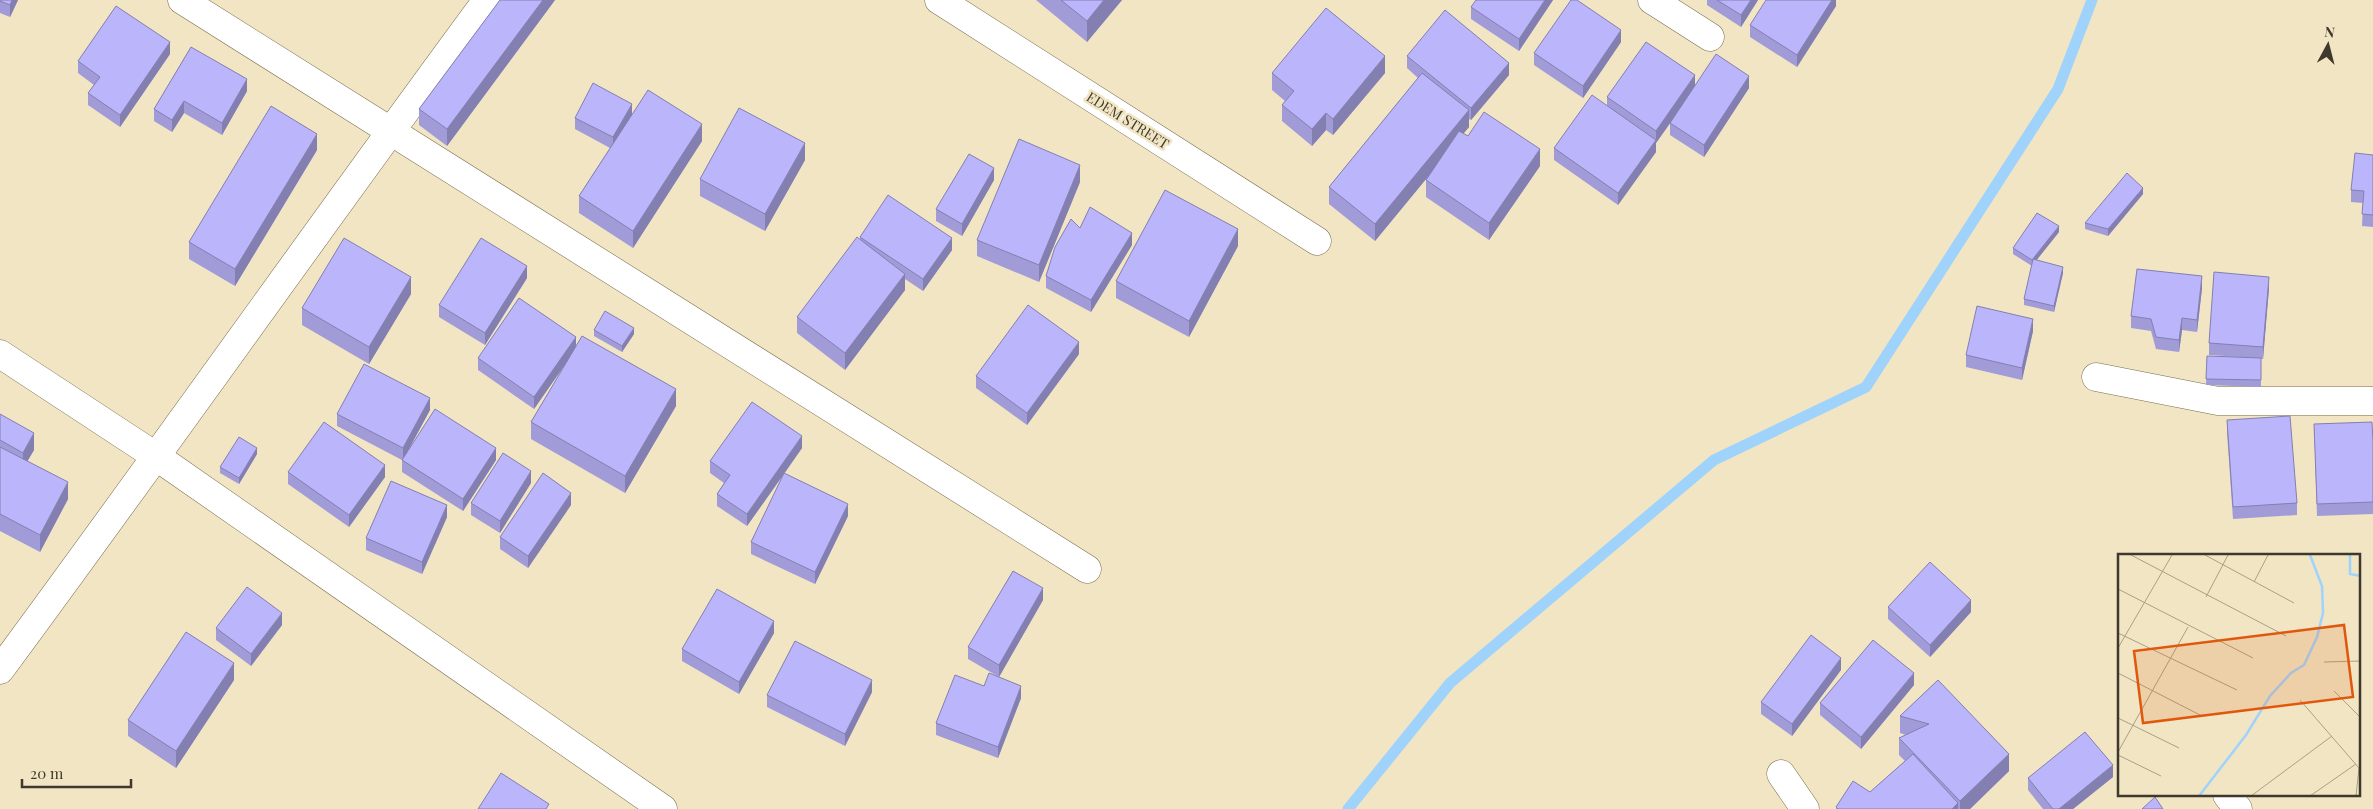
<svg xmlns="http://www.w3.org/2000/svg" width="2373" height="809" font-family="'Playfair Display',serif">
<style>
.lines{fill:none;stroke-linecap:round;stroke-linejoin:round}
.stream{stroke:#a0d3fc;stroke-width:11}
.minor-casing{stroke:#786d4f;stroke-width:29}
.minor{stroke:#fff;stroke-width:28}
.wall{fill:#a19cd8}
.shaded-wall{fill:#837fb0}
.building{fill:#bbb5fb;stroke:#837fb0}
.labels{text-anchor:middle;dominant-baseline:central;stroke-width:5;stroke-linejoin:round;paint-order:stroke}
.street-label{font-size:14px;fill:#3e392c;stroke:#f1e5c4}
.inset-river{fill:none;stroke:#a0d3fc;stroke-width:2.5}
.inset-road{fill:none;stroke:#a9a087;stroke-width:1}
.view{fill:#e0570e;fill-opacity:0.15;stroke:#e0570e;stroke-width:2.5}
.inset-edge{fill:none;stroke:#3e392c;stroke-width:2.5}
</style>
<rect width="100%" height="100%" fill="#f1e5c4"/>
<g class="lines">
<path class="stream" d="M 1348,809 L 1450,683 L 1714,460 L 1866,387 L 2058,89 L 2092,0"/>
<g class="minor-casing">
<g id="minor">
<path d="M 182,0 L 1087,569"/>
<path d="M 939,0 L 1317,241"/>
<path d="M 1652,0 L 1710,37"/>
<path d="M 0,354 L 157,457 L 663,809"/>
<path d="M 2096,377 L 2218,401 L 2373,401"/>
<path d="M 0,670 C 164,448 323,222 487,0"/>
<path d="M 1781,774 L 1805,809"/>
<path d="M 2227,795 L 2238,809"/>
</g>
</g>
<use href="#minor" class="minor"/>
</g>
<g class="wall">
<path d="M 0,0 L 18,0 L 10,17 L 0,13 Z"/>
<path d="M 500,0 L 555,0 L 447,146 L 419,125 L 419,109 Z"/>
<path d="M 1036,0 L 1122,0 L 1087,42 Z"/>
<path d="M 1553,0 L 1519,51 L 1471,19 L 1471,7 Z"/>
<path d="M 1707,0 L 1758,0 L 1741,27 L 1707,5 Z"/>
<path d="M 1836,0 L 1836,6 L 1797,67 L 1750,37 L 1750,25 Z"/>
<path d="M 1621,42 L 1583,98 L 1534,65 L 1534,53 Z"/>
<path d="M 191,47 L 247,91 L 222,135 L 184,113 L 172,132 L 154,121 L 154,109 Z"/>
<path d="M 170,54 L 120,127 L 88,105 L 88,93 L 94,85 L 78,73 L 78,61 Z"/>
<path d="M 1407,56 L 1509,75 L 1471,120 L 1469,119 L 1469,127 L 1463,133 L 1468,136 L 1540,166 L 1489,240 L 1426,197 L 1426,180 L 1430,174 L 1375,241 L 1329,204 L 1329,187 L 1418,78 L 1407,68 Z"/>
<path d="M 1272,73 L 1385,73 L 1333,135 L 1326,130 L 1312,146 L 1282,121 L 1282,105 L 1285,101 L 1272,90 Z"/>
<path d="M 1695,86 L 1749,88 L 1704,157 L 1670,135 L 1670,123 L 1677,114 L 1656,143 L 1656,152 L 1618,205 L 1554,160 L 1554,148 L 1607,106 L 1607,97 Z"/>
<path d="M 632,115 L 702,141 L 633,248 L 579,213 L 579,196 L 610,148 L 575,129 L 575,118 Z"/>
<path d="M 317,150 L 235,286 L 189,259 L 189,242 Z"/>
<path d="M 2373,155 L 2373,227 L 2362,226 L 2363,203 L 2351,202 L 2351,190 Z"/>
<path d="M 805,160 L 765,231 L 700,196 L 700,179 Z"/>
<path d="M 994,180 L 962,236 L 936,221 L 936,209 Z"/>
<path d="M 1080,182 L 1039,282 L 977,256 L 977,240 Z"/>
<path d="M 2143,194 L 2108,236 L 2085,229 L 2085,223 Z"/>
<path d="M 2059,232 L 2036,260 L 2063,273 L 2054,312 L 2024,305 L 2024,299 L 2032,266 L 2013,254 L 2013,248 Z"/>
<path d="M 860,237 L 952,250 L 923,291 L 905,279 L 905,290 L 845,370 L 797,333 L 797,317 L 860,240 Z"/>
<path d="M 1132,245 L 1091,312 L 1046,288 L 1046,276 Z"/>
<path d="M 1238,246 L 1189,337 L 1116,298 L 1116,281 Z"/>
<path d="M 527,278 L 485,345 L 439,317 L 439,305 Z"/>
<path d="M 2202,288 L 2197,332 L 2182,330 L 2179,352 L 2156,349 L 2151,331 L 2131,328 L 2131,316 Z"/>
<path d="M 2269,288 L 2263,359 L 2261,359 L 2261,387 L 2206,385 L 2207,356 L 2241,357 L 2209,355 L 2209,343 Z"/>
<path d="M 411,294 L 369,364 L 302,325 L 302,308 Z"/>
<path d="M 594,330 L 634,334 L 622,352 L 594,336 Z"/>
<path d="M 2033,331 L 2022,380 L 1966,367 L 1966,355 Z"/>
<path d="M 576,347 L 676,406 L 625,493 L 531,439 L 531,422 L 570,357 L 534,409 L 478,370 L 478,358 Z"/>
<path d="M 1079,354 L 1027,425 L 976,388 L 976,376 Z"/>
<path d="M 430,410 L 407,452 L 496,460 L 463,511 L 402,472 L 402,460 L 337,426 L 337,414 Z"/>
<path d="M 0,414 L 34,450 L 27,461 L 68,499 L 40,552 L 0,531 Z"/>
<path d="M 2227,420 L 2297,503 L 2297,515 L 2233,519 L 2227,432 Z"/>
<path d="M 2314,424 L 2373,443 L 2373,514 L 2317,516 Z"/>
<path d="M 802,448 L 784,474 L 848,516 L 815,584 L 751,554 L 751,542 L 784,474 L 747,526 L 717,506 L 717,494 L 724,483 L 710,473 L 710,461 Z"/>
<path d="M 257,454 L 239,484 L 220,473 L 220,467 Z"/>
<path d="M 288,472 L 385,477 L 349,527 L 288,484 Z"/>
<path d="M 531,483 L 500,533 L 471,515 L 471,503 Z"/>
<path d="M 571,505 L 528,568 L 500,549 L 500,537 Z"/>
<path d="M 447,517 L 422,574 L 366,550 L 366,538 Z"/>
<path d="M 1043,600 L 999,677 L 968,659 L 968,647 Z"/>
<path d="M 1888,607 L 1971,612 L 1930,657 L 1888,619 Z"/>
<path d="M 282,625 L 251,666 L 216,640 L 216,628 Z"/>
<path d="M 774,633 L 739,694 L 682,661 L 682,649 Z"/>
<path d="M 1841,670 L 1792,736 L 1761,714 L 1761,702 Z"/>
<path d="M 234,680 L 176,768 L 128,736 L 128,720 Z"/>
<path d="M 1938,680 L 2009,771 L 1970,809 L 1836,809 L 1836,807 L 1870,792 L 1905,761 L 1899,755 L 1899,738 L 1906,735 L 1900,733 L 1900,716 Z"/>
<path d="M 1914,685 L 1861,749 L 1820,715 L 1820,703 Z"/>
<path d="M 984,686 L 1021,698 L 998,758 L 936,735 L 936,723 Z"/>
<path d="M 872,692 L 845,746 L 767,707 L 767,695 Z"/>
<path d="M 2113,777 L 2073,809 L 2043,809 L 2028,790 L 2028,778 Z"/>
</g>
<g class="shaded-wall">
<path d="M 12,0 L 18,0 L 10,17 L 10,5 Z"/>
<path d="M 543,0 L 555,0 L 447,146 L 447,129 Z"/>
<path d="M 1104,0 L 1122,0 L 1087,42 L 1087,21 Z"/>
<path d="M 1545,0 L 1553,0 L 1519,51 L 1519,39 Z"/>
<path d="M 1751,0 L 1758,0 L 1741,27 L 1741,15 Z"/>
<path d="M 1832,0 L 1836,0 L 1836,6 L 1797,67 L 1797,55 Z"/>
<path d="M 1621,30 L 1621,42 L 1583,98 L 1583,86 Z"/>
<path d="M 170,42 L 170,54 L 120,127 L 120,115 Z"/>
<path d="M 1385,56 L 1385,73 L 1333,135 L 1333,119 Z"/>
<path d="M 1509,63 L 1509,75 L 1471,120 L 1471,108 Z"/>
<path d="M 1695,75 L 1695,87 L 1656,143 L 1656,131 Z"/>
<path d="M 1749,76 L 1749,88 L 1704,157 L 1704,145 Z"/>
<path d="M 247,79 L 247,91 L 222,135 L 222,123 Z"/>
<path d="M 184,101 L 184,113 L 172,132 L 172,120 Z"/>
<path d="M 632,104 L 632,116 L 613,149 L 613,137 Z"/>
<path d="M 1469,110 L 1469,127 L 1375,241 L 1375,224 Z"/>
<path d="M 1326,113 L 1326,130 L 1312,146 L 1312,129 Z"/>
<path d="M 702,124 L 702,141 L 633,248 L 633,231 Z"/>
<path d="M 317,134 L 317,150 L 235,286 L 235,269 Z"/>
<path d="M 1656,140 L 1656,152 L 1618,205 L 1618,193 Z"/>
<path d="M 805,143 L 805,160 L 765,231 L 765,214 Z"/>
<path d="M 1540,149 L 1540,166 L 1489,240 L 1489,223 Z"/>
<path d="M 1080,165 L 1080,182 L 1039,282 L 1039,265 Z"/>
<path d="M 994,168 L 994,180 L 962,236 L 962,224 Z"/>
<path d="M 2143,188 L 2143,194 L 2108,236 L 2108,229 Z"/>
<path d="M 2059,226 L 2059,232 L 2032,266 L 2032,260 Z"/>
<path d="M 1238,229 L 1238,246 L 1189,337 L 1189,321 Z"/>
<path d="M 1132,233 L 1132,245 L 1091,312 L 1091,300 Z"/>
<path d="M 952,238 L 952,250 L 923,291 L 923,279 Z"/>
<path d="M 527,266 L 527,278 L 485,345 L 485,333 Z"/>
<path d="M 2063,267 L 2063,273 L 2054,312 L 2054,306 Z"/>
<path d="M 905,274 L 905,290 L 845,370 L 845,353 Z"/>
<path d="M 2202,276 L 2202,288 L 2197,332 L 2197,320 Z"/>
<path d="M 411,277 L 411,294 L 369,364 L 369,347 Z"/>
<path d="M 2269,277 L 2269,288 L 2263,359 L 2263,347 Z"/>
<path d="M 2182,318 L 2182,330 L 2179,352 L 2179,340 Z"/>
<path d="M 2033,319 L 2033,331 L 2022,380 L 2022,368 Z"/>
<path d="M 634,328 L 634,334 L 622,352 L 622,346 Z"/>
<path d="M 576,337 L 576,349 L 534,409 L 534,397 Z"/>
<path d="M 1079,342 L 1079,354 L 1027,425 L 1027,413 Z"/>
<path d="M 676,389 L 676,406 L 625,493 L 625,476 Z"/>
<path d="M 430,398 L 430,410 L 403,460 L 403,448 Z"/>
<path d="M 34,433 L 34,450 L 23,469 L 23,453 Z"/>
<path d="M 802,436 L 802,448 L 747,526 L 747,514 Z"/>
<path d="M 257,448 L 257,454 L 239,484 L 239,478 Z"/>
<path d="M 496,448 L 496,460 L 463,511 L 463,499 Z"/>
<path d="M 385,465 L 385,477 L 349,527 L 349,515 Z"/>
<path d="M 531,471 L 531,483 L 500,533 L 500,521 Z"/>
<path d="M 68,482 L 68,499 L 40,552 L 40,535 Z"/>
<path d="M 571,493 L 571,505 L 528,568 L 528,556 Z"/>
<path d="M 848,504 L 848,516 L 815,584 L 815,572 Z"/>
<path d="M 447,505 L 447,517 L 422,574 L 422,562 Z"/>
<path d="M 1043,588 L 1043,600 L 999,677 L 999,665 Z"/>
<path d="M 1971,600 L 1971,612 L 1930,657 L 1930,645 Z"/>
<path d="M 282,613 L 282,625 L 251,666 L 251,654 Z"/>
<path d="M 774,621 L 774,633 L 739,694 L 739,682 Z"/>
<path d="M 1841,658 L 1841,670 L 1792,736 L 1792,724 Z"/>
<path d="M 234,663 L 234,680 L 176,768 L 176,751 Z"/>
<path d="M 1914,673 L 1914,685 L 1861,749 L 1861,737 Z"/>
<path d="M 872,680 L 872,692 L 845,746 L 845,734 Z"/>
<path d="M 1021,686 L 1021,698 L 998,758 L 998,747 Z"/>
<path d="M 2009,754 L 2009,771 L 1970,809 L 1960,809 L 1960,801 Z"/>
<path d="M 2113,765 L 2113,777 L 2073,809 L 2059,809 Z"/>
<path d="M 1958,803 L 1958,809 L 1952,809 Z"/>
</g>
<g class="building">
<path d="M 0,0 L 12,0 L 10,5 L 0,1 Z"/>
<path d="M 500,0 L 543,0 L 447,129 L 419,109 Z"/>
<path d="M 1061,0 L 1104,0 L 1087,21 Z"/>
<path d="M 1476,0 L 1545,0 L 1519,39 L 1471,7 Z"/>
<path d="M 1571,0 L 1577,0 L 1621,30 L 1583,86 L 1534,53 Z"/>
<path d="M 1717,0 L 1751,0 L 1741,15 Z"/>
<path d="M 1766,0 L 1832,0 L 1797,55 L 1750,25 Z"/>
<path d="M 116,6 L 170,42 L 120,115 L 88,93 L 100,77 L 78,61 Z"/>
<path d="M 1326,8 L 1385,56 L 1333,119 L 1326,113 L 1312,129 L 1282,105 L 1294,91 L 1272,73 Z"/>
<path d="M 1445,10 L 1509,63 L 1471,108 L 1407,56 Z"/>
<path d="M 1646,42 L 1695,75 L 1656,131 L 1607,97 Z"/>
<path d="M 191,47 L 247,79 L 222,123 L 184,101 L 172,120 L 154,109 Z"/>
<path d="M 1716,54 L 1749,76 L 1704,145 L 1670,123 Z"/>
<path d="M 1422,73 L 1469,110 L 1375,224 L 1329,187 Z"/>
<path d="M 593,83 L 632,104 L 613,137 L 575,118 Z"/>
<path d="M 648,90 L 702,124 L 633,231 L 579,196 Z"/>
<path d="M 1592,95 L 1656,140 L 1618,193 L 1554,148 Z"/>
<path d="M 271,106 L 317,134 L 235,269 L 189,242 Z"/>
<path d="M 739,108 L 805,143 L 765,214 L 700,179 Z"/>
<path d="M 1484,112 L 1540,149 L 1489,223 L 1426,180 L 1459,131 L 1468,136 Z"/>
<path d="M 1019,139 L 1080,165 L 1039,265 L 977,240 Z"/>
<path d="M 2355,153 L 2373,155 L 2373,215 L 2362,214 L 2364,191 L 2351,190 Z"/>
<path d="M 969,154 L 994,168 L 962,224 L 936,209 Z"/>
<path d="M 2127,173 L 2143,188 L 2108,229 L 2085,223 Z"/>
<path d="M 1165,190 L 1238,229 L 1189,321 L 1116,281 Z"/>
<path d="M 888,195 L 952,238 L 923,279 L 860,237 Z"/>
<path d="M 1090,207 L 1132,233 L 1091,300 L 1046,276 L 1055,247 L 1071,219 L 1080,228 Z"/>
<path d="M 2037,213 L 2059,226 L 2032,260 L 2013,248 Z"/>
<path d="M 857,237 L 905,274 L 845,353 L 797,317 Z"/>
<path d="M 344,238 L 411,277 L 369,347 L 302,308 Z"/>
<path d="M 481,238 L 527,266 L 485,333 L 439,305 Z"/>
<path d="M 2033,259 L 2063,267 L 2054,306 L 2024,299 Z"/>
<path d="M 2137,269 L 2202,276 L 2197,320 L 2182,318 L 2179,340 L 2156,337 L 2151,319 L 2131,316 Z"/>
<path d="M 2214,272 L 2269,277 L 2263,347 L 2209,343 Z"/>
<path d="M 519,298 L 576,337 L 534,397 L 478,358 Z"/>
<path d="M 1028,305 L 1079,342 L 1027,413 L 976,376 Z"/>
<path d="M 1977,306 L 2033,319 L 2022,368 L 1966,355 Z"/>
<path d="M 605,311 L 634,328 L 622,346 L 594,330 Z"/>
<path d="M 582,336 L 676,389 L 625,476 L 531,422 Z"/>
<path d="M 2207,356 L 2261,358 L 2261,380 L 2206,379 Z"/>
<path d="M 364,364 L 430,398 L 403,448 L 337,414 Z"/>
<path d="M 752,402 L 802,436 L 747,514 L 717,494 L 730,475 L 710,461 Z"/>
<path d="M 435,409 L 496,448 L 463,499 L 402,460 Z"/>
<path d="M 0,414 L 34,433 L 23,453 L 0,440 Z"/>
<path d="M 2290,416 L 2297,503 L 2233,507 L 2227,420 Z"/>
<path d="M 324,422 L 385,465 L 349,515 L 288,472 Z"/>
<path d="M 2372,422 L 2373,443 L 2373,502 L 2317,504 L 2314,424 Z"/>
<path d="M 239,437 L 257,448 L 239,478 L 220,467 Z"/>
<path d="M 0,447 L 68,482 L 40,535 L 0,514 Z"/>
<path d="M 503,453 L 531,471 L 500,521 L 471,503 Z"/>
<path d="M 543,473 L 571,493 L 528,556 L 500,537 Z"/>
<path d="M 784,473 L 848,504 L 815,572 L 751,542 Z"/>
<path d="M 391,481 L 447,505 L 422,562 L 366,538 Z"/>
<path d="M 1930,562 L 1971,600 L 1930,645 L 1888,607 Z"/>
<path d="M 1013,571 L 1043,588 L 999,665 L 968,647 Z"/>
<path d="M 247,587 L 282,613 L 251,654 L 216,628 Z"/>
<path d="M 717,589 L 774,621 L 739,682 L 682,649 Z"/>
<path d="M 186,632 L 234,663 L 176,751 L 128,720 Z"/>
<path d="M 1811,635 L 1841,658 L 1792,724 L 1761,702 Z"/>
<path d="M 1873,640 L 1914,673 L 1861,737 L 1820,703 Z"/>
<path d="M 795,641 L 872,680 L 845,734 L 767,695 Z"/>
<path d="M 989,673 L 1021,686 L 998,747 L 936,723 L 955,675 L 984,686 Z"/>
<path d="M 1938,680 L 2009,754 L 1960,801 L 1899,738 L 1929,724 L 1900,716 Z"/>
<path d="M 2085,732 L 2113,765 L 2059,809 L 2053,809 L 2028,778 Z"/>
<path d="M 1913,754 L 1958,803 L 1952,809 L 1838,809 L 1836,807 L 1853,781 L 1870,792 Z"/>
<path d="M 501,773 L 549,804 L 546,809 L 478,809 Z"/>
<path d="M 2155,797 L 2163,809 L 2142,809 Z"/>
</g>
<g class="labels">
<g class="street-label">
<text transform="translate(1128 120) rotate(32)">EDEM STREET</text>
</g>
</g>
<g transform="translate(2118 554)">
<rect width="242" height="242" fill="#f1e5c4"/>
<path class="inset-river" d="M 232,1 L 232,20 L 243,22M 81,242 L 128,181 L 152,142 L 173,119 L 186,111 L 199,83 L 205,59 L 204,32 L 192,1"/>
<path class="inset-road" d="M 13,1 L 168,82M 87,1 L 176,49M 136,28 L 150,1M 0,35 L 135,104M 88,43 L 110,1M 0,79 L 119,136M 0,94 L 54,1M 206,108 L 243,107M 0,119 L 84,162M 216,137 L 243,164M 182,146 L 241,214 L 238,242M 0,164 L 61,194M 0,198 L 70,73M 0,201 L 43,222M 133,242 L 214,182M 192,242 L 238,210"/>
<path class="view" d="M 226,71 L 235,143 L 25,169 L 16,97 Z"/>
<rect width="242" height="242" class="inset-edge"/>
</g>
<g transform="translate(2328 45) rotate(7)" stroke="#f1e5c4" stroke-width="4" paint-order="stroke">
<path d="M0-4L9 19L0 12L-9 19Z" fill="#3e392c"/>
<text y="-8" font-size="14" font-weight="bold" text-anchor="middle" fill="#3e392c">N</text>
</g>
<path d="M22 779v8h109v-8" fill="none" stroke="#3e392c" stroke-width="2.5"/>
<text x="30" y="779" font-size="15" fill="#3e392c" stroke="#f1e5c4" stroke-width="4" paint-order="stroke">20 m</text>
</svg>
